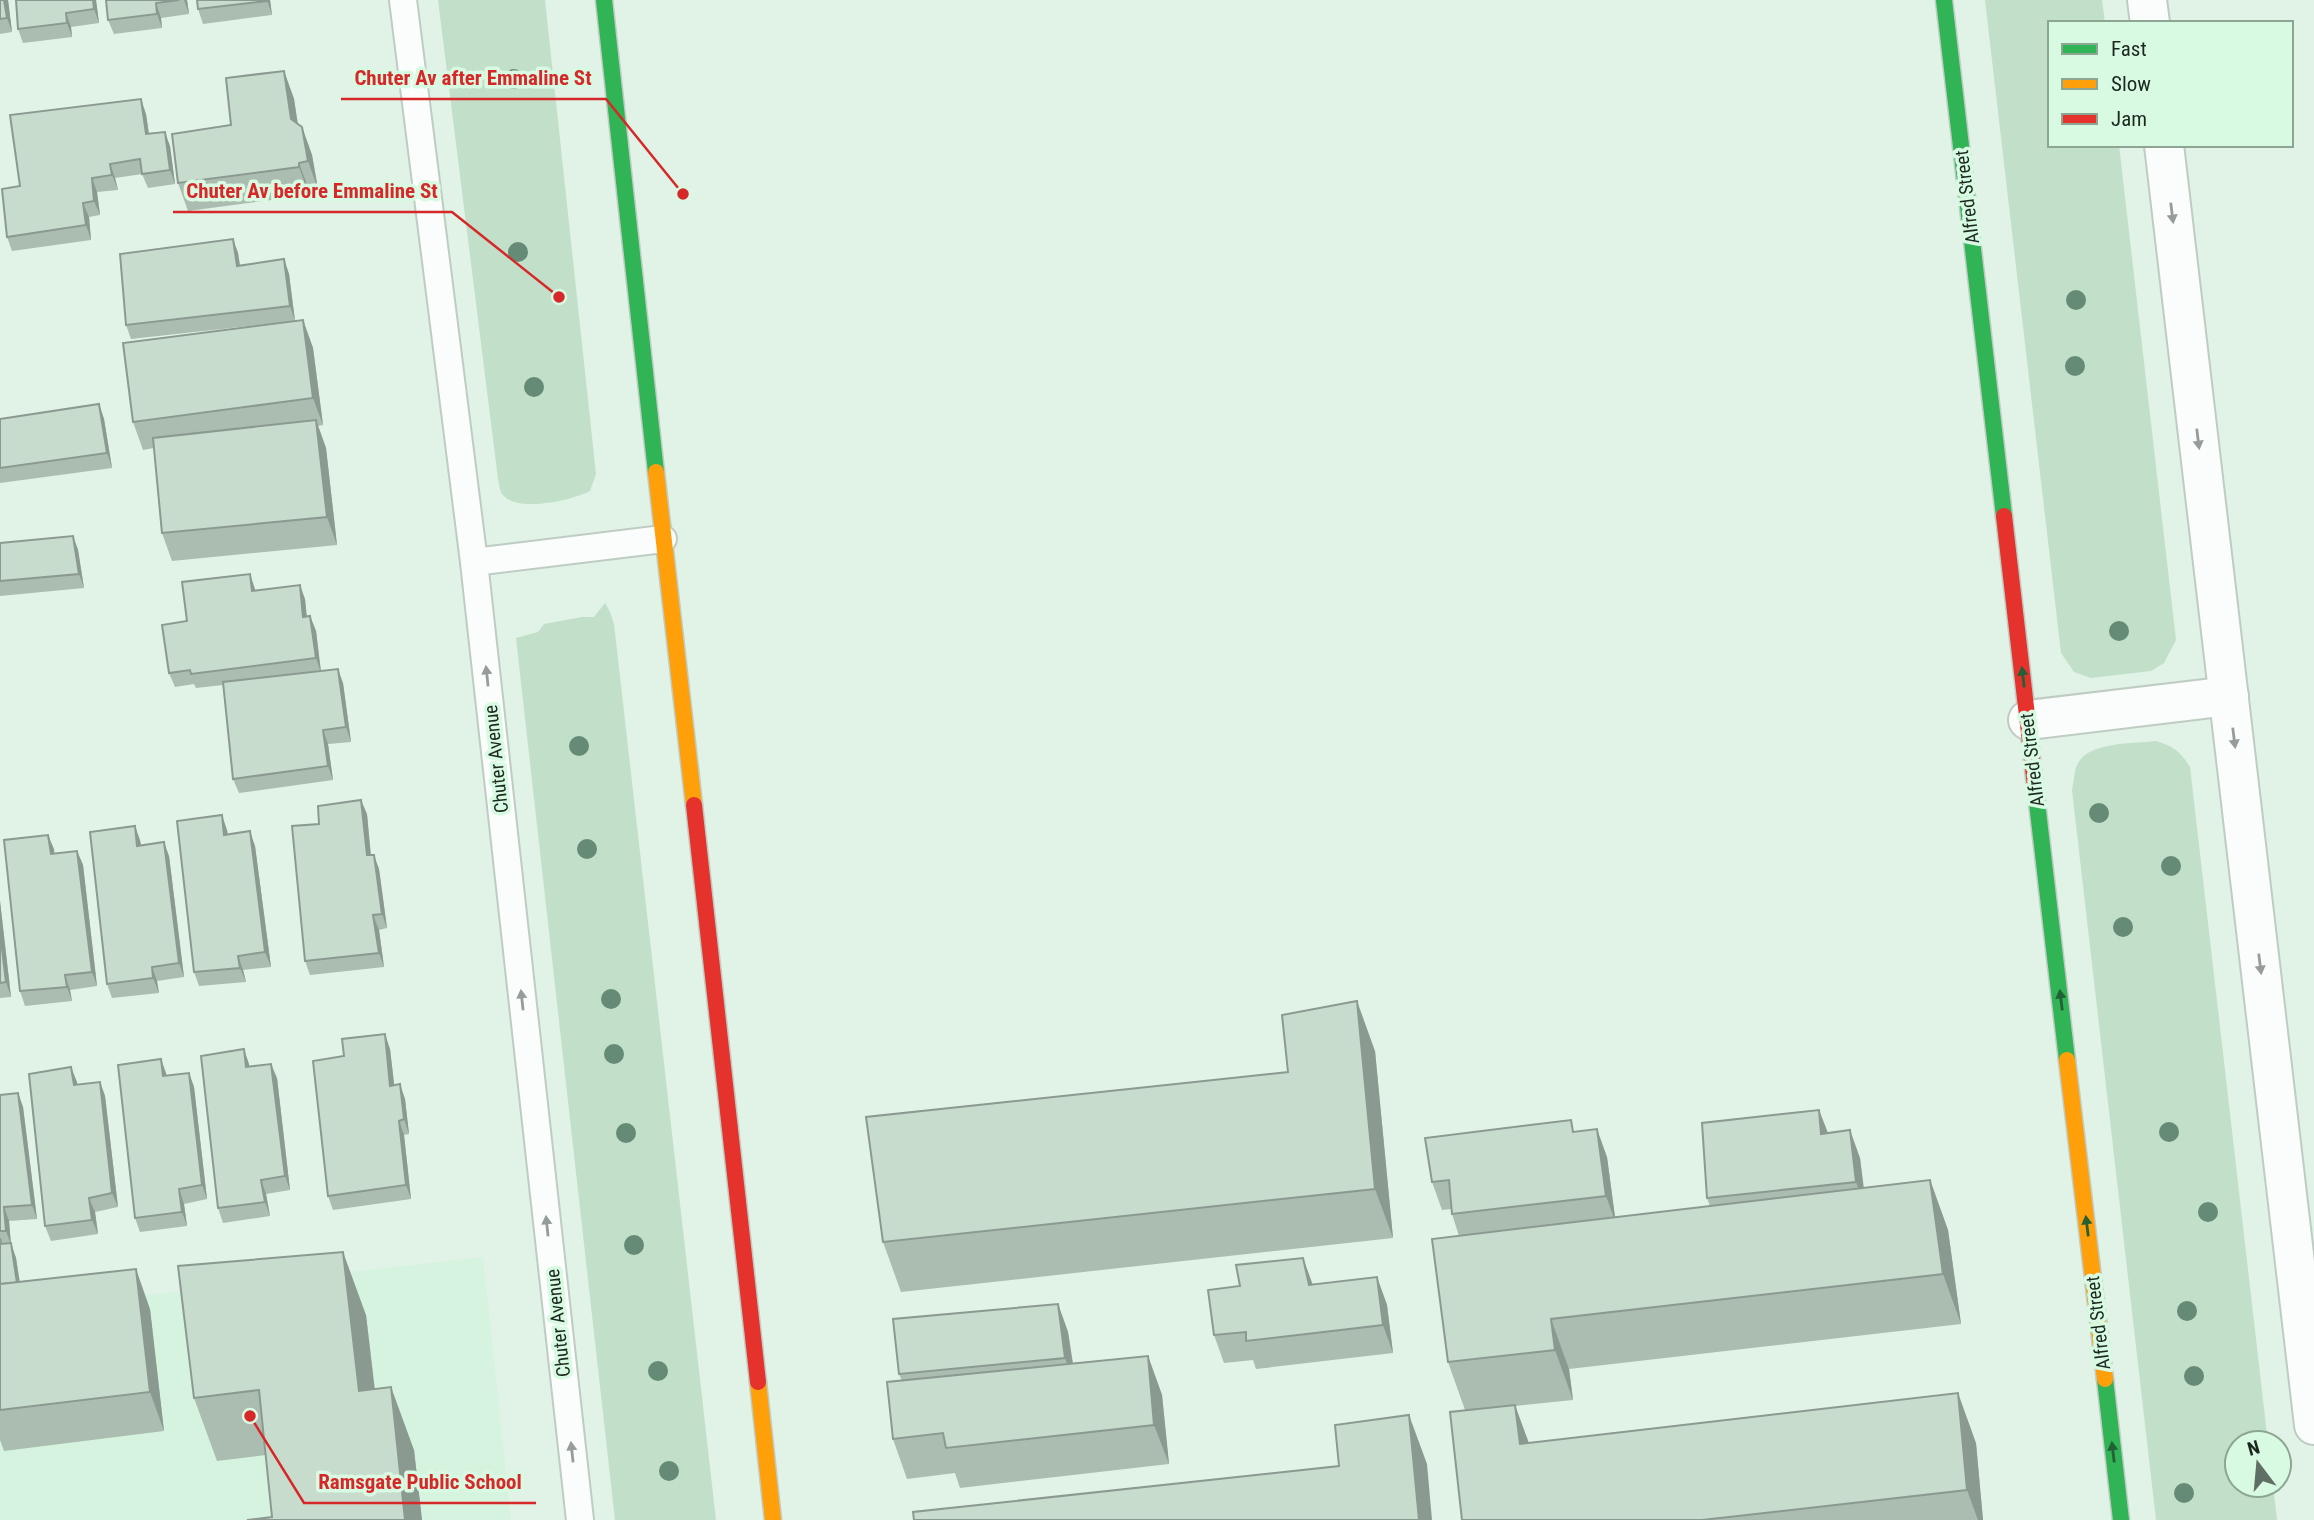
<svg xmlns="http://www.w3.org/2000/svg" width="2314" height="1520" font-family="'Roboto Condensed',sans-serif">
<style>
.built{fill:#d5f3de}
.green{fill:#c1dfc9}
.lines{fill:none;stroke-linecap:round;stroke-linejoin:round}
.lane-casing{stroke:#bfccc3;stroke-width:30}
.street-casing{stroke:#bfccc3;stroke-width:42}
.fast-casing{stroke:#bfccc3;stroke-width:19}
.slow-casing{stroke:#bfccc3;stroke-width:19}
.jam-casing{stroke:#bfccc3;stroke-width:19}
.lane{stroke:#fafdfb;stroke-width:26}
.street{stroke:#fafdfb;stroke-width:38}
.fast{stroke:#30b455;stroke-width:16}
.slow{stroke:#ff9f0a;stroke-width:16}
.jam{stroke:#e5322d;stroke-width:16}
.tree{fill:#658b76}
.wall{fill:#abbdb0}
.shaded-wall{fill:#8b9a90}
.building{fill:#c7dccd;stroke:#8b9a90;stroke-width:2}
.oneway{fill:#969d98}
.oneway2{fill:#236035}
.labels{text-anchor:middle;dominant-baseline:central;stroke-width:7;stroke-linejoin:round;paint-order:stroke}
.street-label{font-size:19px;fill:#1b281f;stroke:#d9fae2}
.leader{fill:none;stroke:#d62828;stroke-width:2.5}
.callout-dot{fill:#d62828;stroke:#d9fae2;stroke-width:2.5}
.callout-label{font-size:21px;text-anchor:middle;font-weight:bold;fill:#d62828;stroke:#d9fae2;stroke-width:7;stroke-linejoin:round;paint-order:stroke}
</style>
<rect width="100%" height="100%" fill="#e1f2e6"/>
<path class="built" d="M 483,1257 L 511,1520 L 0,1520 L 0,1312 Z"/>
<g class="green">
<path d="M 438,0 L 545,0 L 596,474 L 590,491 C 573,500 518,513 503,495 C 500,492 499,484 498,479 Z"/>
<path d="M 1985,0 L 2102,0 L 2105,23 L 2050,23 L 2050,145 L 2119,145 L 2176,640 L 2164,663 L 2151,671 L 2091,678 L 2074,672 L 2061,653 Z"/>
<path d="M 605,603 L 610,612 L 614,624 L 716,1520 L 615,1520 L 516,638 L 538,632 L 544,624 L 582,617 L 594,617 Z"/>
<path d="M 2156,741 C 2173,746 2181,752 2190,767 L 2268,1443 L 2237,1443 L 2237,1485 L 2273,1485 L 2277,1520 L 2156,1520 L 2072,790 C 2074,782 2074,770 2078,763 C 2091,741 2133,744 2156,741 Z"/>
</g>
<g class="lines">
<g class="lane-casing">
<g id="lane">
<path d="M 403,0 L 474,562 L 580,1520"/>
<path d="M 474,562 L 663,539"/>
</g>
</g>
<g class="street-casing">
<g id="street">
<path d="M 2147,0 L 2150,23"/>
<path d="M 2164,145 L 2314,1425"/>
<path d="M 2028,720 L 2229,696"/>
</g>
</g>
<g class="fast-casing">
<g id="fast">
<path d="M 604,0 L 656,472"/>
<path d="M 1944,0 L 2004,516"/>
<path d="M 2036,794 L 2067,1060"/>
<path d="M 2105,1379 L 2121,1520"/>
</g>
</g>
<g class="slow-casing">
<g id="slow">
<path d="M 656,472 L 694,805"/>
<path d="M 2067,1060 L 2105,1379"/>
<path d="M 758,1382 L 773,1520"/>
</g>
</g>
<g class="jam-casing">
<g id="jam">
<path d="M 2004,516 L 2036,794"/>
<path d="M 694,805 L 758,1382"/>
</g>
</g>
<use href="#lane" class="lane"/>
<use href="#street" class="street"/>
<use href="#fast" class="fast"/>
<use href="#slow" class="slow"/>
<use href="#jam" class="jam"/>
</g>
<g class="tree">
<circle cx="514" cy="79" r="10"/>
<circle cx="518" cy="252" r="10"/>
<circle cx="2076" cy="300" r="10"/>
<circle cx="2075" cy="366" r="10"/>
<circle cx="534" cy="387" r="10"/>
<circle cx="2119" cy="631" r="10"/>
<circle cx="579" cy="746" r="10"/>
<circle cx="2099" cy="813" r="10"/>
<circle cx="587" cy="849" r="10"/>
<circle cx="2171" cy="866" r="10"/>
<circle cx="2123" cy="927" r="10"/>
<circle cx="611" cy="999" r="10"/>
<circle cx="614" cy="1054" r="10"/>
<circle cx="2169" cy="1132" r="10"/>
<circle cx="626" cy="1133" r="10"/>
<circle cx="2208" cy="1212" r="10"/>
<circle cx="634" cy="1245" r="10"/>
<circle cx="2187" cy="1311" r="10"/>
<circle cx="658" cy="1371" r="10"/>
<circle cx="2194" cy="1376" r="10"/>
<circle cx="669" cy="1471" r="10"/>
<circle cx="2184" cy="1493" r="10"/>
</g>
<g class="wall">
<path d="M 0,0 L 8,0 L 12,32 L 0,34 Z"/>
<path d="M 96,0 L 99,23 L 71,27 L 72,37 L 23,43 L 18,29 Z"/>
<path d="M 106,0 L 187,0 L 189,14 L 161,18 L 162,28 L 114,34 L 108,20 Z"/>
<path d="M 197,0 L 270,0 L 272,15 L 203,24 L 198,9 Z"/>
<path d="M 284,71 L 294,99 L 298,124 L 302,127 L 312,155 L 318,189 L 309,190 L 309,195 L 188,211 L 178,183 L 231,125 Z"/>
<path d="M 146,114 L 149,134 L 170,146 L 175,184 L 148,188 L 142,174 L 115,178 L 118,190 L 97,192 L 100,215 L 89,217 L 91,240 L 12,251 L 7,237 Z"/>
<path d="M 233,239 L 238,253 L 240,265 L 284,259 L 289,274 L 295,321 L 131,339 L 126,325 Z"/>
<path d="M 303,320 L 313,348 L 323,425 L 318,426 L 326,448 L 337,545 L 172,561 L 162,533 L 154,448 L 143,450 L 133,422 Z"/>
<path d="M 99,404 L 104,419 L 112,468 L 0,483 L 0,419 Z"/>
<path d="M 73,536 L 78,550 L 84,588 L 0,596 L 0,543 Z"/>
<path d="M 255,590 L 305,599 L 307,617 L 310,616 L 316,631 L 321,671 L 343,683 L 351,742 L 328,744 L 333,780 L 239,793 L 233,779 L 223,685 L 196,688 L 194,684 L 175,687 L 169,673 L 187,621 Z"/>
<path d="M 367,814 L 371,855 L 379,869 L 387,928 L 379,930 L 384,967 L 310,975 L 305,961 L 319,824 Z"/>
<path d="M 227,830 L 228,834 L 255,846 L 271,967 L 243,970 L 246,982 L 199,986 L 194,972 Z"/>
<path d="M 140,840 L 141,845 L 169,856 L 184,977 L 157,981 L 159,993 L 112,998 L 107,984 Z"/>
<path d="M 54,849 L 54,854 L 77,851 L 83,865 L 97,986 L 70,990 L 72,1001 L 25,1006 L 20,991 Z"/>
<path d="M 0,901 L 11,997 L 0,998 Z"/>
<path d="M 390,1049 L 394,1085 L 405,1099 L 409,1134 L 404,1135 L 411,1199 L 333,1210 L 328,1196 Z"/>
<path d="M 1375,1051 L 1393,1238 L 901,1292 L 883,1242 L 1288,1072 Z"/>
<path d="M 161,1059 L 166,1076 L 189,1073 L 194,1087 L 207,1199 L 184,1204 L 187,1226 L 140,1232 L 135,1218 Z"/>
<path d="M 249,1064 L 249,1066 L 277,1078 L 290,1190 L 266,1194 L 270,1216 L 223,1223 L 218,1208 Z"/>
<path d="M 77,1082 L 77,1085 L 100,1082 L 105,1096 L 118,1207 L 95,1212 L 98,1234 L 51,1241 L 45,1226 Z"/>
<path d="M 18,1093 L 23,1107 L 37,1219 L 9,1221 L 11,1245 L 16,1258 L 20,1282 L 150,1309 L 164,1431 L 4,1451 L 0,1440 L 0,1095 Z"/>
<path d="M 1575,1132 L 1607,1157 L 1615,1218 L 1710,1206 L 1707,1198 L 1828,1133 L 1860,1158 L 1864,1188 L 1930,1180 L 1948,1230 L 1961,1324 L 1569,1369 L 1573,1400 L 1515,1406 L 1529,1443 L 1976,1443 L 1983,1520 L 1462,1520 L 1465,1410 L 1448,1362 L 1459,1236 L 1452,1214 L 1451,1209 L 1442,1210 L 1432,1182 Z"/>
<path d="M 1303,1258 L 1313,1285 L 1377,1277 L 1387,1305 L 1393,1353 L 1256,1369 L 1253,1360 L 1224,1363 L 1214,1335 L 1240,1286 Z"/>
<path d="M 1058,1304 L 1068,1332 L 1073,1363 L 1148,1356 L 1162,1395 L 1169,1464 L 960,1488 L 955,1473 L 907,1479 L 893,1439 L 902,1381 L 899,1374 Z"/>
<path d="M 366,1315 L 375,1389 L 414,1450 L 422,1520 L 247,1520 L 272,1517 L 266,1455 L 217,1461 L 194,1398 Z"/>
</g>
<g class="shaded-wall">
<path d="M 4,0 L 8,0 L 12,32 L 7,18 Z"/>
<path d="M 93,0 L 96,0 L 99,23 L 94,9 Z"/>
<path d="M 184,0 L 187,0 L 189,14 Z"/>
<path d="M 267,0 L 270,0 L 272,15 Z"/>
<path d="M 156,3 L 161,18 L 162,28 L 157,14 Z"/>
<path d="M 66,13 L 71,27 L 72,37 L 67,23 Z"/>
<path d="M 284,71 L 294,99 L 301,147 L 291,119 Z"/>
<path d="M 141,99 L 146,114 L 151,149 L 146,134 Z"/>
<path d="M 302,127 L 312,155 L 318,189 L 308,161 Z"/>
<path d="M 165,132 L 170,146 L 175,184 L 170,170 Z"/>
<path d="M 299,163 L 309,190 L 309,195 L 299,167 Z"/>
<path d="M 110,164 L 115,178 L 118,190 L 112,175 Z"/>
<path d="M 92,178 L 97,192 L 100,215 L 94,201 Z"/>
<path d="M 83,203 L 89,217 L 91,240 L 86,225 Z"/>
<path d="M 233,239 L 238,253 L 242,280 L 237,266 Z"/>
<path d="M 284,259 L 289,274 L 295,321 L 290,306 Z"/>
<path d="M 303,320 L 313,348 L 323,425 L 313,398 Z"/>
<path d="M 99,404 L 104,419 L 112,468 L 107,453 Z"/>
<path d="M 316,420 L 326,448 L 337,545 L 327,517 Z"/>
<path d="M 73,536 L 78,550 L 84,588 L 79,574 Z"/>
<path d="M 250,574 L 255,589 L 257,605 L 252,591 Z"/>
<path d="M 300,585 L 305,599 L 308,632 L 303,617 Z"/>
<path d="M 310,616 L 316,631 L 321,673 L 316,658 Z"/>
<path d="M 338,669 L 343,683 L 351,742 L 346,727 Z"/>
<path d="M 323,730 L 328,744 L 333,780 L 328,766 Z"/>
<path d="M 361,800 L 367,814 L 372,870 L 367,855 Z"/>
<path d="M 222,815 L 227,830 L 229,849 L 224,835 Z"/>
<path d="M 135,826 L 140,840 L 143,860 L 137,846 Z"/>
<path d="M 250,831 L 255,846 L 271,967 L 265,952 Z"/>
<path d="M 48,835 L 54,849 L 56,869 L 51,854 Z"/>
<path d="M 164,842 L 169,856 L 184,977 L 179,963 Z"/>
<path d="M 77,851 L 83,865 L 97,986 L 92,972 Z"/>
<path d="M 374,855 L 379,869 L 387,928 L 382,914 Z"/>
<path d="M 0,901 L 11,997 L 6,982 L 0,932 Z"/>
<path d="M 373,915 L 379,930 L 384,967 L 379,953 Z"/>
<path d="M 238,956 L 243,970 L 246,982 L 240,968 Z"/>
<path d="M 152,967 L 157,981 L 159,993 L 153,978 Z"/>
<path d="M 65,975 L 70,990 L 72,1001 L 67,987 Z"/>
<path d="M 1357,1001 L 1375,1051 L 1393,1238 L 1375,1189 Z"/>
<path d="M 385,1034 L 390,1049 L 396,1100 L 390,1086 Z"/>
<path d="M 244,1049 L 249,1064 L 251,1081 L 246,1067 Z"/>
<path d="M 161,1059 L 166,1073 L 168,1091 L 163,1076 Z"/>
<path d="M 271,1064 L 277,1078 L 290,1190 L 285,1176 Z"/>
<path d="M 71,1067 L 77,1082 L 79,1099 L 74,1085 Z"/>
<path d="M 189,1073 L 194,1087 L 207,1199 L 202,1185 Z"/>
<path d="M 100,1082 L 105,1096 L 118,1207 L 112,1193 Z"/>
<path d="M 400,1084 L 405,1099 L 409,1134 L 404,1119 Z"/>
<path d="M 18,1093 L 23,1107 L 37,1219 L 32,1205 Z"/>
<path d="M 1819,1110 L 1830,1138 L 1821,1134 Z"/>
<path d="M 399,1121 L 404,1135 L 411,1199 L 406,1185 Z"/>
<path d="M 1597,1129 L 1607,1157 L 1616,1224 L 1606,1196 Z"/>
<path d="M 1850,1130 L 1860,1158 L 1866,1210 L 1856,1182 Z"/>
<path d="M 261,1180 L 266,1194 L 270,1216 L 265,1202 Z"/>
<path d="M 1930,1180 L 1948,1230 L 1961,1324 L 1943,1274 Z"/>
<path d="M 179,1189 L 184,1204 L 187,1226 L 182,1212 Z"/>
<path d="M 89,1198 L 95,1212 L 98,1234 L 92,1220 Z"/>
<path d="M 4,1207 L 9,1221 L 11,1245 L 6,1231 Z"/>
<path d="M 11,1243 L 16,1258 L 22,1300 L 17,1286 Z"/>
<path d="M 343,1252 L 366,1315 L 382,1455 L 359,1391 Z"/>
<path d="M 1303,1258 L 1313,1286 L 1309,1285 Z"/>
<path d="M 136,1269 L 150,1309 L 164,1431 L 150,1392 Z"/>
<path d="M 1377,1277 L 1387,1305 L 1393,1353 L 1383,1325 Z"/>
<path d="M 1058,1304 L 1068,1332 L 1076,1386 L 1065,1358 Z"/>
<path d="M 1551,1319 L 1569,1369 L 1573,1400 L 1555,1350 Z"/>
<path d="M 1148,1356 L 1162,1395 L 1169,1464 L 1154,1425 Z"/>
<path d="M 391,1387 L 414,1450 L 422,1520 L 405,1520 Z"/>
<path d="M 1958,1393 L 1976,1443 L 1983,1520 L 1978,1520 L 1967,1490 Z"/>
<path d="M 1515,1405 L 1533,1455 L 1520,1444 Z"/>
<path d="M 1409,1415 L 1427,1464 L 1432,1520 L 1419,1520 Z"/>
</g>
<g class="building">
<path d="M 0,0 L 4,0 L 7,18 L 0,19 Z"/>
<path d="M 16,0 L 93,0 L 94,9 L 66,13 L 67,23 L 18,29 Z"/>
<path d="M 106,0 L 179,0 L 156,3 L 157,14 L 108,20 Z"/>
<path d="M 197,0 L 267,0 L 267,1 L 198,9 Z"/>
<path d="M 284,71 L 291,119 L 302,127 L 308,161 L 299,163 L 299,167 L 178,183 L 172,134 L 231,125 L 226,78 Z"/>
<path d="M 141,99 L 146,134 L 165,132 L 170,170 L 142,174 L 140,159 L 110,164 L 112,175 L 92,178 L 94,201 L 83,203 L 86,225 L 7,237 L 2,189 L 20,186 L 10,115 Z"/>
<path d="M 233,239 L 237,266 L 284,259 L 290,306 L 126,325 L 120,254 Z"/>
<path d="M 303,320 L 313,398 L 133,422 L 123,343 Z"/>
<path d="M 99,404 L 107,453 L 0,468 L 0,419 Z"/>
<path d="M 316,420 L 327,517 L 162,533 L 153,438 Z"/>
<path d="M 73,536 L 79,574 L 0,581 L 0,543 Z"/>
<path d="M 250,574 L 252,591 L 300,585 L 303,617 L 310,616 L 316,658 L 191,674 L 190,670 L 169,673 L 162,625 L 187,621 L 182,582 Z"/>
<path d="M 338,669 L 346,727 L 323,730 L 328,766 L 233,779 L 223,682 Z"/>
<path d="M 361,800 L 367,855 L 374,855 L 382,914 L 373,915 L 379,953 L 305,961 L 292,826 L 319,824 L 318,806 Z"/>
<path d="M 222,815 L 224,835 L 250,831 L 265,952 L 238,956 L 240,968 L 194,972 L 177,821 Z"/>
<path d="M 135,826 L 137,846 L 164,842 L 179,963 L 152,967 L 153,978 L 107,984 L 90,832 Z"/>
<path d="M 48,835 L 51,854 L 77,851 L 92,972 L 65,975 L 67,987 L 20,991 L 4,840 Z"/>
<path d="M 0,932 L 6,982 L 0,983 Z"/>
<path d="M 1357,1001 L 1375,1189 L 883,1242 L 866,1117 L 1288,1072 L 1282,1015 Z"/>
<path d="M 385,1034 L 390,1086 L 400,1084 L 404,1119 L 399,1121 L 406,1185 L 328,1196 L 313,1061 L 344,1056 L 342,1039 Z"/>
<path d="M 244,1049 L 246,1067 L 271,1064 L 285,1176 L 261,1180 L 265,1202 L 218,1208 L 201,1056 Z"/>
<path d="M 161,1059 L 163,1076 L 189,1073 L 202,1185 L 179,1189 L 182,1212 L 135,1218 L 118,1065 Z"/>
<path d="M 71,1067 L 74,1085 L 100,1082 L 112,1193 L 89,1198 L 92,1220 L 45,1226 L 29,1074 Z"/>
<path d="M 18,1093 L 32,1205 L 4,1207 L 6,1231 L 0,1231 L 0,1095 Z"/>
<path d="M 1819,1110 L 1821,1134 L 1850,1130 L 1856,1182 L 1707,1198 L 1702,1123 Z"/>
<path d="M 1571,1120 L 1573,1132 L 1597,1129 L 1606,1196 L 1452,1214 L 1449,1180 L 1432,1182 L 1425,1138 Z"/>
<path d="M 1930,1180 L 1943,1274 L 1551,1319 L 1555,1350 L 1448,1362 L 1432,1239 Z"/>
<path d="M 0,1238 L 1,1244 L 11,1243 L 17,1283 L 0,1284 Z"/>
<path d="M 343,1252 L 359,1391 L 391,1387 L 405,1520 L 247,1520 L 272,1517 L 259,1390 L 194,1398 L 178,1266 Z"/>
<path d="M 1303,1258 L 1309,1285 L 1377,1277 L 1383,1325 L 1246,1341 L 1246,1332 L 1214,1335 L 1208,1290 L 1240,1286 L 1236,1265 Z"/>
<path d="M 136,1269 L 150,1392 L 0,1410 L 0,1284 Z"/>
<path d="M 1058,1304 L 1065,1358 L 899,1374 L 893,1319 Z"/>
<path d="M 1148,1356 L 1154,1425 L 946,1448 L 943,1433 L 893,1439 L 887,1382 Z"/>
<path d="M 1958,1393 L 1967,1490 L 1702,1520 L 1462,1520 L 1450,1412 L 1515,1405 L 1520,1444 Z"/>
<path d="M 1409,1415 L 1419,1520 L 914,1520 L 913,1512 L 1339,1466 L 1335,1425 Z"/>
</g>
<defs><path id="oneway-solid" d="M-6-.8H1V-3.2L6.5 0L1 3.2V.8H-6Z" transform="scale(1.75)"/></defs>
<g class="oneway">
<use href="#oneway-solid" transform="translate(2172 213) rotate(83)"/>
<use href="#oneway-solid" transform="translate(2198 439) rotate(83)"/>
<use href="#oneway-solid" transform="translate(487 676) rotate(-96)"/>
<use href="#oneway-solid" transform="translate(2234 738) rotate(83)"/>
<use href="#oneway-solid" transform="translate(2260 964) rotate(83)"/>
<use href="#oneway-solid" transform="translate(522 1000) rotate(-96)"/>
<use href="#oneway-solid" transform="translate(547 1226) rotate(-96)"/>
<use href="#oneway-solid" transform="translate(572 1452) rotate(-96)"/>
</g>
<g class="oneway2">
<use href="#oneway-solid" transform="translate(2023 677) rotate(-97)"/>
<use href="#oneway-solid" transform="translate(2061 1000) rotate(-97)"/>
<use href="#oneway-solid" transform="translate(2087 1226) rotate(-97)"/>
<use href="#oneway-solid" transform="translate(2113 1452) rotate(-97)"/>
</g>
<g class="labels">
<g class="street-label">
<text transform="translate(1967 197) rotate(-97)">Alfred Street</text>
<text transform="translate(496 759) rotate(-96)">Chuter Avenue</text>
<text transform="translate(2032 760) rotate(-97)">Alfred Street</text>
<text transform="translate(558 1323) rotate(-96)">Chuter Avenue</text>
<text transform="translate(2098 1323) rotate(-97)">Alfred Street</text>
</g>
</g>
<path class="leader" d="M683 194L606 99H341M559 297L452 212H173M250 1416L304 1503H536"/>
<g class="callout-dot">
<circle cx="683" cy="194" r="7"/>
<circle cx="559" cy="297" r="7"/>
<circle cx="250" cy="1416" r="7"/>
</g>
<g class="callout-label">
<text x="473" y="85">Chuter Av after Emmaline St</text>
<text x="312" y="198">Chuter Av before Emmaline St</text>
<text x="420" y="1489">Ramsgate Public School</text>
</g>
<rect x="2048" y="21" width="245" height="126" fill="#d9fae2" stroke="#8da694" stroke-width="2"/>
<rect x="2062" y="44" width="35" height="10" fill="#30b455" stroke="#8da694" stroke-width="2"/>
<text x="2111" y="56" font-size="21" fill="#1b281f">Fast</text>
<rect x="2062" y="79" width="35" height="10" fill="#ff9f0a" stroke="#8da694" stroke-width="2"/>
<text x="2111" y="91" font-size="21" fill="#1b281f">Slow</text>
<rect x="2062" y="114" width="35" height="10" fill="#e5322d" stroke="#8da694" stroke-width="2"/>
<text x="2111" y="126" font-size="21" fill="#1b281f">Jam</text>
<g transform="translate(2258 1464) rotate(344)"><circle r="33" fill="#d9fae2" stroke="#8da694" stroke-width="2"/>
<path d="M0-5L12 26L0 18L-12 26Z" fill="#606f65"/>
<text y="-10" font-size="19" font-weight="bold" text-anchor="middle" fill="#1b281f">N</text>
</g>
</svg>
